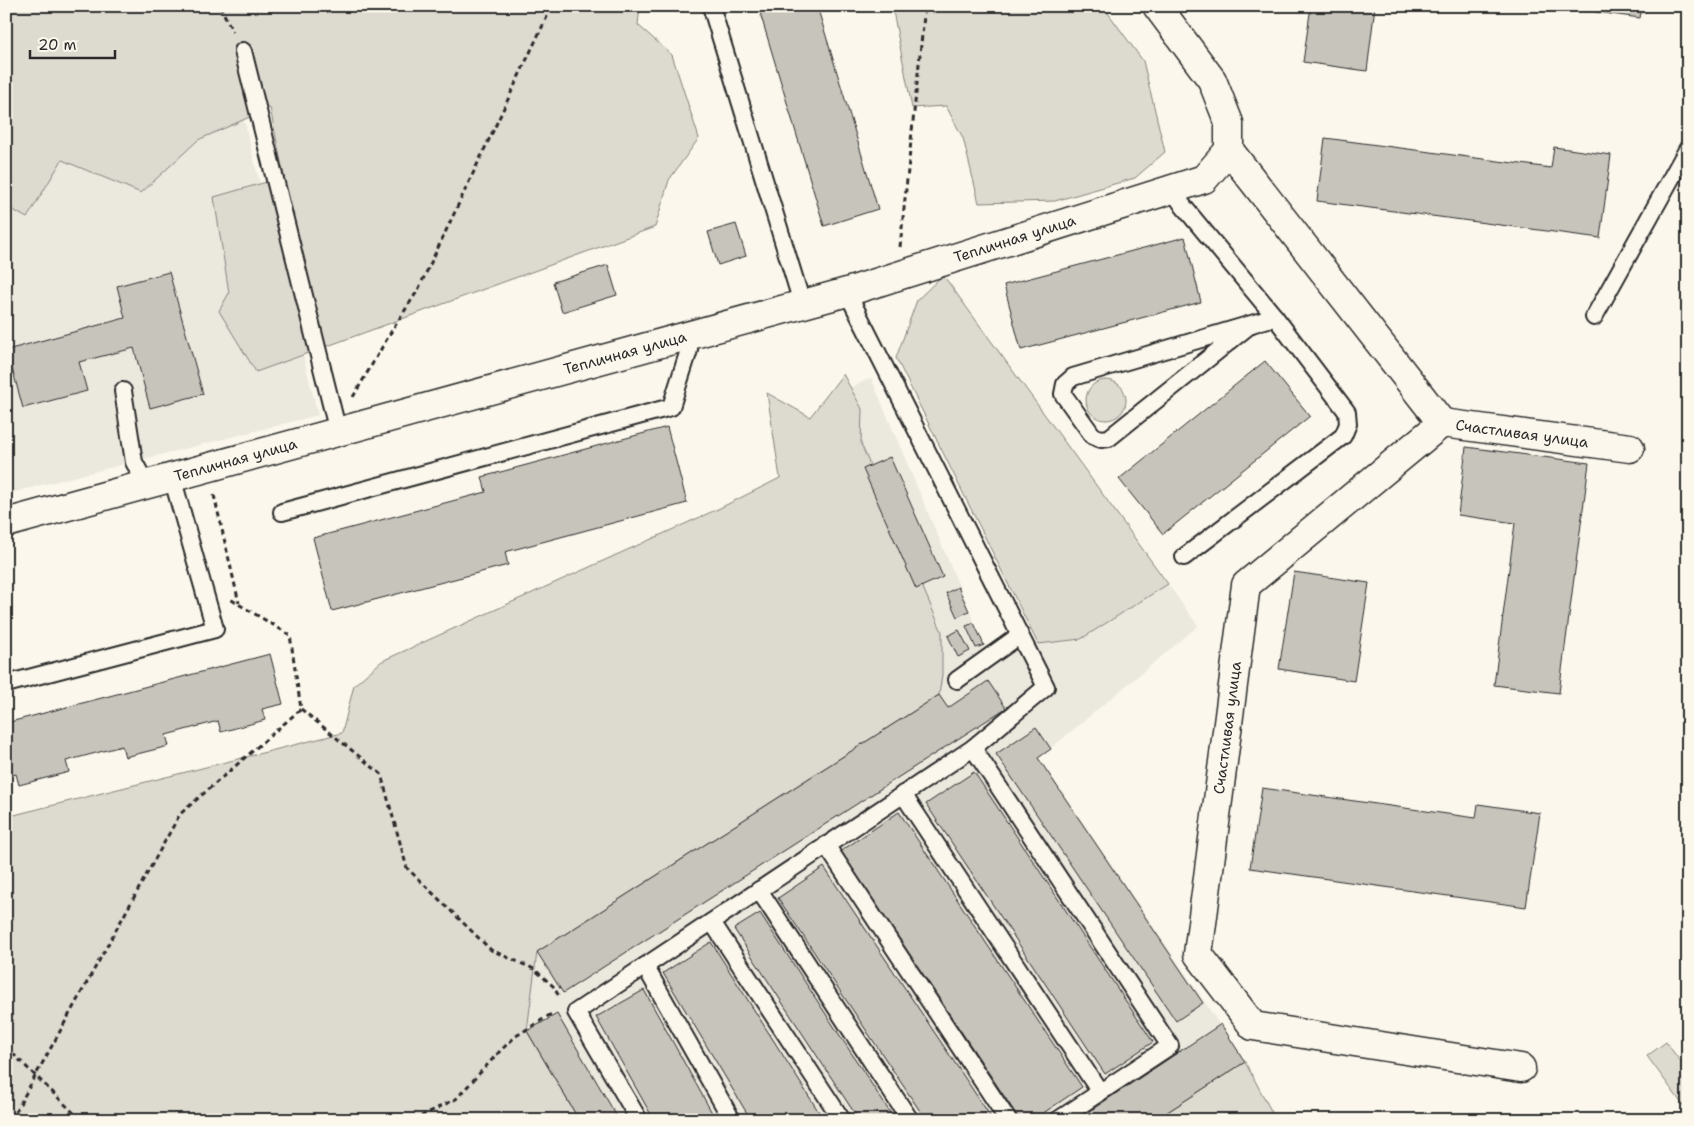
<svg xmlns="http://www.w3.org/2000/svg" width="1694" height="1126" font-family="'Shantell Sans',sans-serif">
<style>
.built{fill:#ebe8de}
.green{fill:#dddad0;stroke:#84827e}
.building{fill:#c7c4bc;stroke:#2b2b2b}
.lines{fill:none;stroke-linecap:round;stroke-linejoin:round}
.lane-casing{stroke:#2b2b2b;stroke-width:20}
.street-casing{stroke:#2b2b2b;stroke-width:31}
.path{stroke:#2b2b2b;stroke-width:3;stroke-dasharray:5 4;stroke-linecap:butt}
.lane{stroke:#fbf7ec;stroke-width:16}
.street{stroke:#fbf7ec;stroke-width:28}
.labels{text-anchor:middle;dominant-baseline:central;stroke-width:4;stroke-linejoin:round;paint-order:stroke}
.street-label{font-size:15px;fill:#2b2b2b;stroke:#fbf7ec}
</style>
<rect width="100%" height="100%" fill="#fbf7ec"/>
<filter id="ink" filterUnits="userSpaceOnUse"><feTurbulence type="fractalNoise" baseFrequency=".02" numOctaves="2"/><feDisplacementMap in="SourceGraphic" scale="10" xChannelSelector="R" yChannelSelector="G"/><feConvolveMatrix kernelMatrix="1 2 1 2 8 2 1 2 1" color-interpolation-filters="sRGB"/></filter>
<g filter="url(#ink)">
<g class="built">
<path d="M 227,53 L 318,415 L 6,494 L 6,109 Z"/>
<path d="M 871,378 L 984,645 L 1038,644 L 1081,639 L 1168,584 L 1198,626 L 1039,758 L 1245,1062 L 1155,1120 L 579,1120 L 527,1031 L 537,952 L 827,398 Z"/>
</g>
<g class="green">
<path d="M 6,6 L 640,6 L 638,25 L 672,55 L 699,138 L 669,180 L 655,227 L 256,372 L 219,311 L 229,293 L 214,197 L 284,177 L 270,108 L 198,140 L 141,193 L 62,160 L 27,218 L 6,206 Z"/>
<path d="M 892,6 L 1103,6 L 1143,61 L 1165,152 L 1135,178 L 1055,201 L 979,203 L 963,138 L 946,106 L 912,108 Z"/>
<path d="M 943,275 L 1168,584 L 1081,639 L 1038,644 L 896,358 L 917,300 Z"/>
<path d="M 843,374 L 862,409 L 861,444 L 942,632 L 942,675 L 939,695 L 537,952 L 527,1031 L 579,1120 L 6,1120 L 6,817 L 342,733 L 354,685 L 382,661 L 720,508 L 780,478 L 767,393 L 810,417 Z"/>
<circle cx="1106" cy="400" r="20"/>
<path d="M 1666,1042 L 1688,1072 L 1688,1112 L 1647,1056 Z"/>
<path d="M 1245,1062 L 1276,1120 L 1155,1120 Z"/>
</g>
<g class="building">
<path d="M 758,6 L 817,6 L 878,209 L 824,226 Z"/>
<path d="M 1311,6 L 1375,6 L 1367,71 L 1303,62 Z"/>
<path d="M 1552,6 L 1642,6 L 1640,18 Z"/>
<path d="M 1325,138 L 1551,168 L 1554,147 L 1611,155 L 1600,238 L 1317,201 Z"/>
<path d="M 736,224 L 746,256 L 718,265 L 708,232 Z"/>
<path d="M 1185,237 L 1201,302 L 1021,350 L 1004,285 Z"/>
<path d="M 608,265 L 617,295 L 562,312 L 553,282 Z"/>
<path d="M 169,272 L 203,394 L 150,408 L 134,348 L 79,362 L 87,391 L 23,408 L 7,350 L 125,318 L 117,286 Z"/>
<path d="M 1265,361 L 1310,416 L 1163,534 L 1119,479 Z"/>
<path d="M 667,427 L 687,503 L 505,552 L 508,565 L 332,611 L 313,538 L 486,492 L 482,477 Z"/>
<path d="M 1466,447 L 1589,463 L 1559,693 L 1494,685 L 1515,523 L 1458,515 Z"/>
<path d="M 890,457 L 943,577 L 916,589 L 863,469 Z"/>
<path d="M 1294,572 L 1369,583 L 1354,681 L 1279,669 Z"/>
<path d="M 958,587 L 969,611 L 957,617 L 946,593 Z"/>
<path d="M 974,623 L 984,645 L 976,648 L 966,626 Z"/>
<path d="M 959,630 L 970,651 L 958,657 L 948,636 Z"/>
<path d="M 270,654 L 283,704 L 262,709 L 265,720 L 221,732 L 218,721 L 166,735 L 169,746 L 125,757 L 122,746 L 66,761 L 69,772 L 19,785 L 16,774 L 6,777 L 6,723 Z"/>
<path d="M 988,681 L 1006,708 L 563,993 L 537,952 L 939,695 L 948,708 Z"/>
<path d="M 1036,727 L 1051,749 L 1038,758 L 1203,1003 L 1176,1021 L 996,754 Z"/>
<path d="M 974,772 L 1153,1042 L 1105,1074 L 926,804 Z"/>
<path d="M 1262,788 L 1476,818 L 1478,804 L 1540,813 L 1526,907 L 1250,868 Z"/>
<path d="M 899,812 L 1082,1087 L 1033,1120 L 1020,1120 L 841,851 Z"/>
<path d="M 824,867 L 993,1120 L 926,1120 L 778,898 Z"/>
<path d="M 760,913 L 895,1120 L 859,1120 L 734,929 Z"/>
<path d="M 711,942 L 824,1120 L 751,1120 L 663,973 Z"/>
<path d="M 644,990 L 716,1120 L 654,1120 L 596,1017 Z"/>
<path d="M 557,1014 L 619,1120 L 579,1120 L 527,1031 Z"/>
<path d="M 1221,1024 L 1245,1062 L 1155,1120 L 1076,1120 Z"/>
</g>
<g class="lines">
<g class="lane-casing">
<g id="lane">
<path d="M 711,6 L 802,303"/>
<path d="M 243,51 L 338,432"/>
<path d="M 1172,189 L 1184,207 L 1275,317 L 1347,412 L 1348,424 L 1343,436 L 1184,557"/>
<path d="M 1594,317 L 1688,148"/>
<path d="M 1250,325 L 1109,438 L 1101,439 L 1093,436 L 1063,394 L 1065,384 L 1073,377 L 1275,317"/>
<path d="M 123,391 L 134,462 L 146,484"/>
<path d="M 282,512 L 671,407 L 689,350 L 680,337"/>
<path d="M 957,680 L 1020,635"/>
<path d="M 6,684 L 215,629 L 172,477"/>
<path d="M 973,748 L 1170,1046 L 1058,1120"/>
<path d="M 903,794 L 1100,1092"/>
<path d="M 826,845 L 1008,1120"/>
<path d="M 759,890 L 910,1120"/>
<path d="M 712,922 L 842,1120"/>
<path d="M 645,966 L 732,1120"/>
<path d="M 639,1120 L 576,1012 L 973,748 L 1046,687 L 847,292"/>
</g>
</g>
<g class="street-casing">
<g id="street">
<path d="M 1157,6 L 1212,80 L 1229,123 L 1229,150 L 1442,423"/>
<path id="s1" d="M 6,523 L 847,292 L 1204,179 L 1229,150"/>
<path id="s2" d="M 1521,1068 L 1253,1026 L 1198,954 L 1246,585 L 1442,423 L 1630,448"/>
</g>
</g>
<g class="path">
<path d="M 220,6 L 233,32"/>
<path d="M 900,247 L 925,6"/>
<path d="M 353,397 L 391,332 L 418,290 L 552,6"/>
<path d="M 214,495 L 239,603"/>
<path d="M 301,709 L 381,774 L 407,868 L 491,950 L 534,969 L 553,986 L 560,998"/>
<path d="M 6,1047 L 81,1120"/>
<path d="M 11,1120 L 180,814 L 301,709 L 290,635 L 230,599"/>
<path d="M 413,1120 L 456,1099 L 500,1051 L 516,1036 L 553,1013"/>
</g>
<use href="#lane" class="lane"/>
<use href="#street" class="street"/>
</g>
</g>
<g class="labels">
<g class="street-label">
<text stroke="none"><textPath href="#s1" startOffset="1048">Тепличная улица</textPath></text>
<text stroke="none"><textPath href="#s1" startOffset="642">Тепличная улица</textPath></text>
<text stroke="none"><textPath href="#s2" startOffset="1069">Счастливая улица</textPath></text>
<text stroke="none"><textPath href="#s1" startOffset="238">Тепличная улица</textPath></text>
<text stroke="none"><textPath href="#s2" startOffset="590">Счастливая улица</textPath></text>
</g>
</g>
<rect width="1694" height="1126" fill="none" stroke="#fbf7ec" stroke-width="25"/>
<rect x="12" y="12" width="1669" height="1101" fill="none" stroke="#2b2b2b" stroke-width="2" filter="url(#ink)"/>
<path d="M30 50v8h85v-8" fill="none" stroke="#2b2b2b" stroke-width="2.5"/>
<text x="38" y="50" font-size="15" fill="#2b2b2b" stroke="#fbf7ec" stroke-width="4" paint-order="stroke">20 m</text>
</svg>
